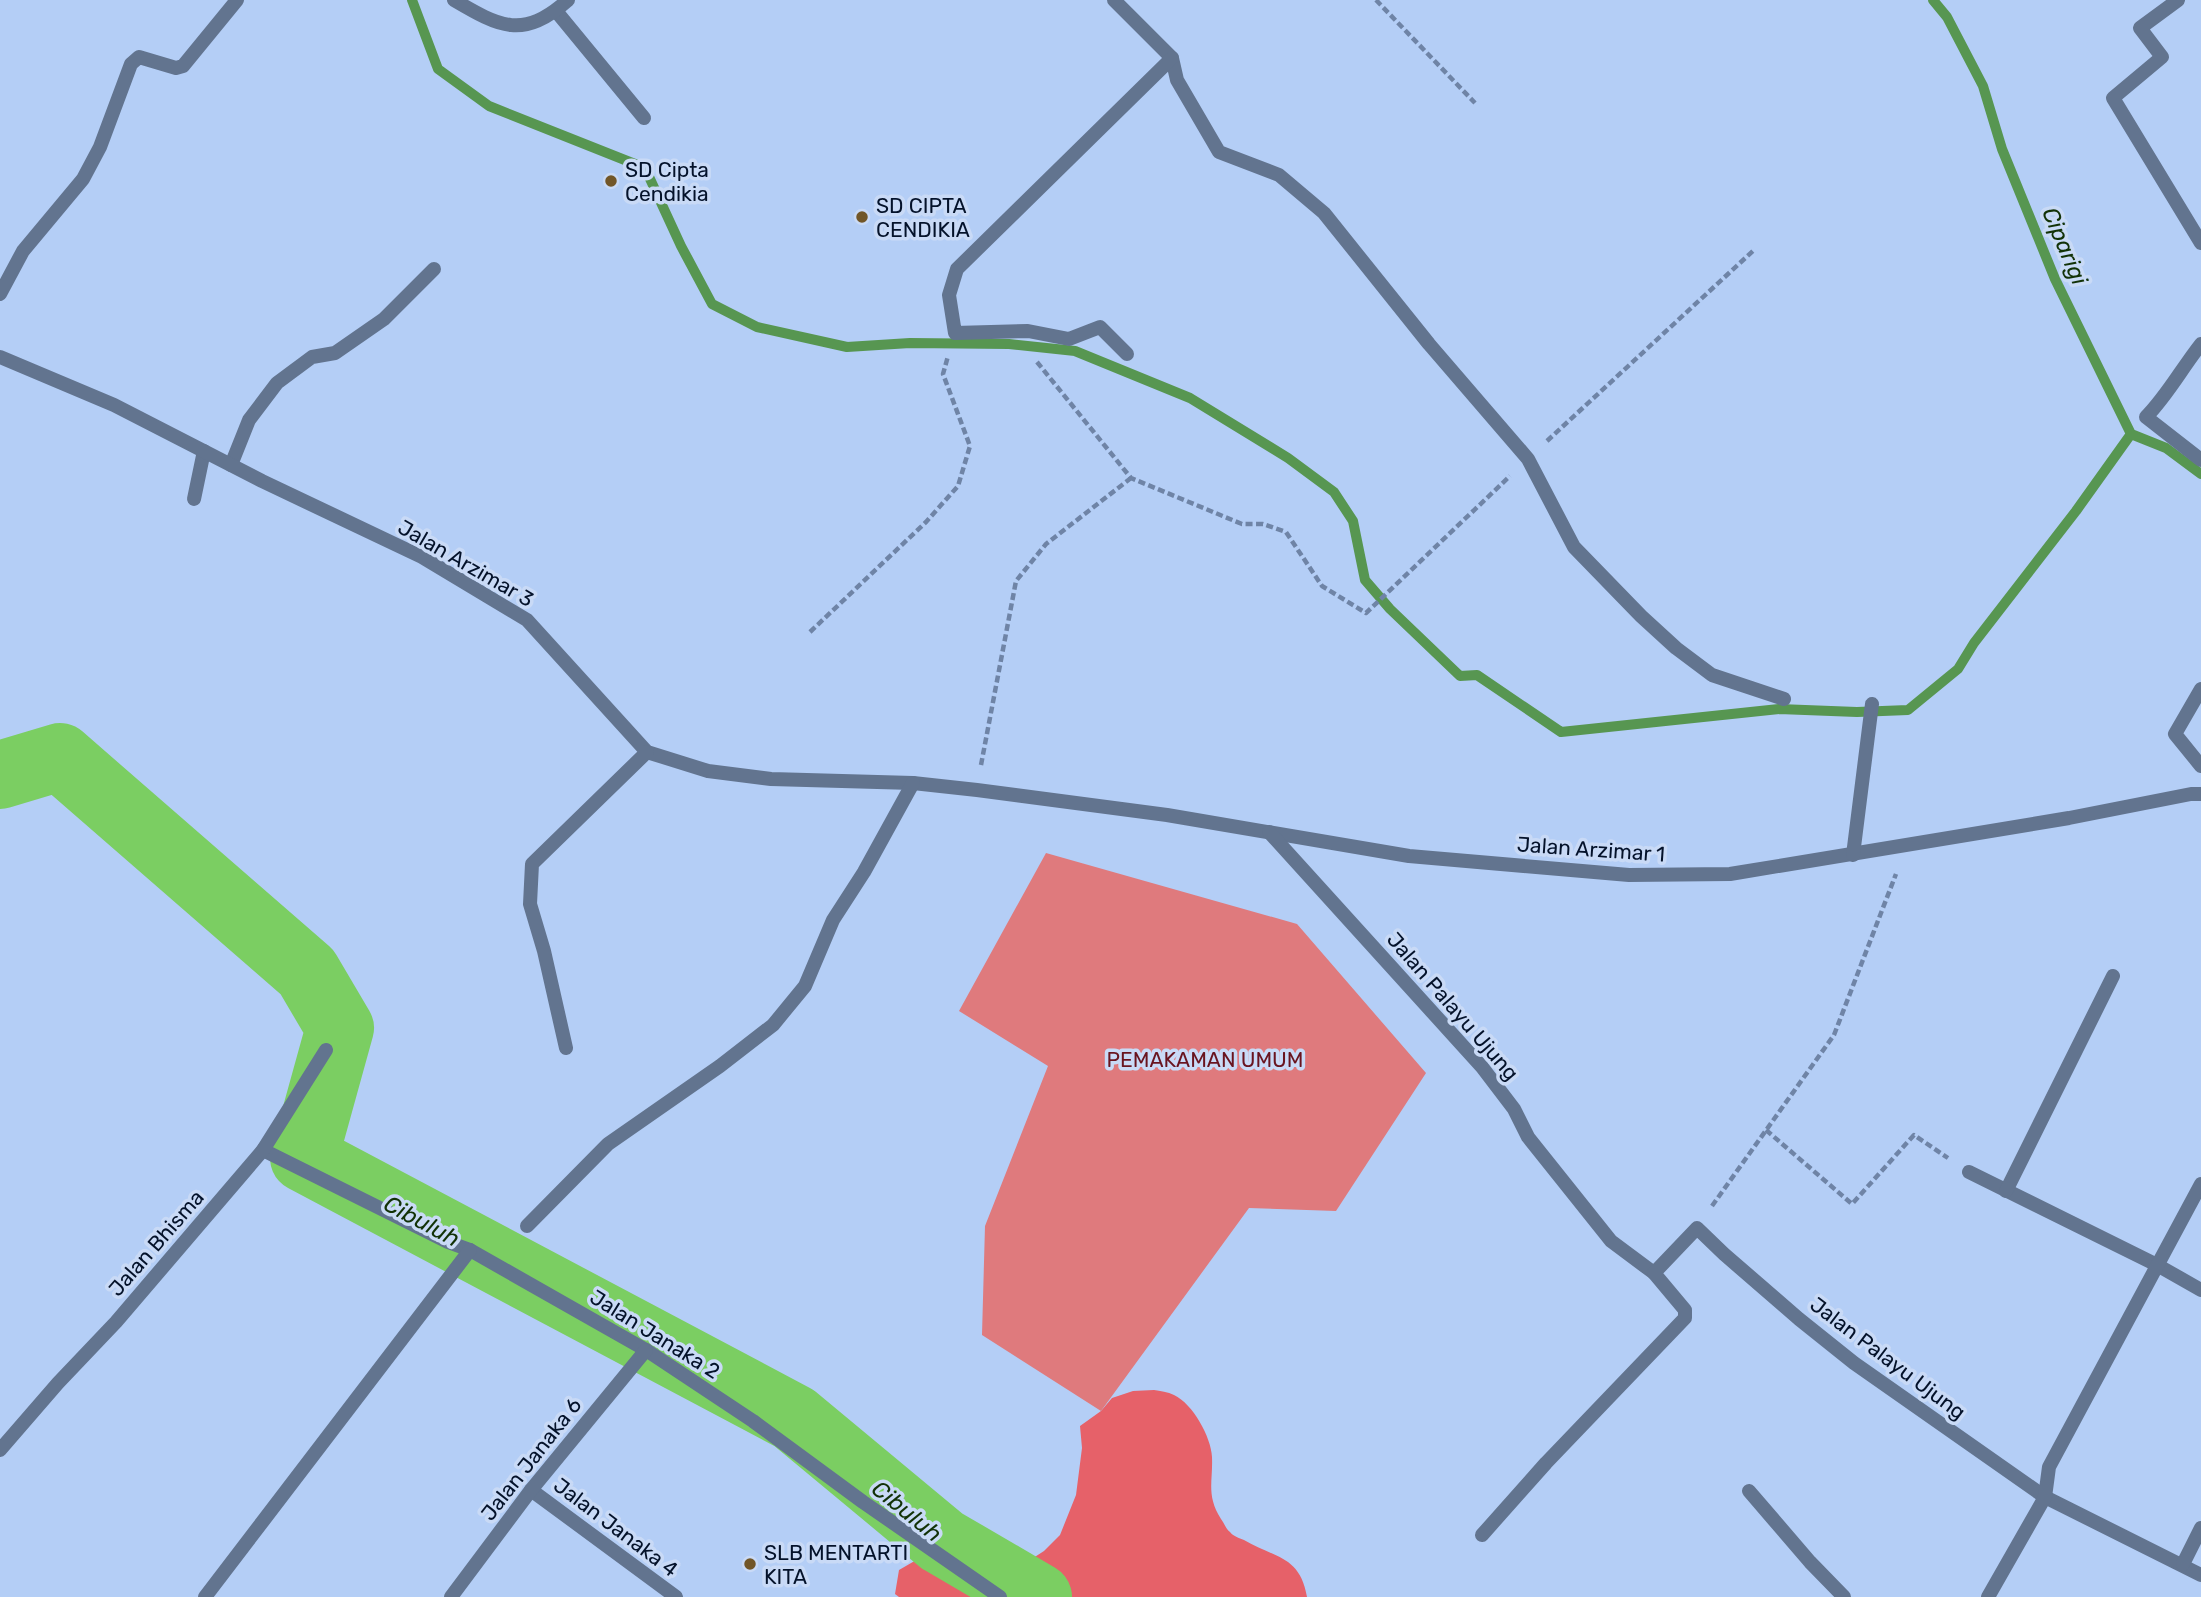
<svg xmlns="http://www.w3.org/2000/svg" width="2201" height="1597" font-family="Rubik,sans-serif">
<style>
.green{fill:#df7a7d}
.forest{fill:#e66169}
.lines{fill:none;stroke-linecap:round;stroke-linejoin:round}
.stream{stroke:#579651;stroke-width:10}
.river{stroke:#7bce62;stroke-width:68}
.path{stroke:#6f84a6;stroke-width:4.5;stroke-dasharray:7 3.5;stroke-linecap:butt}
.service{stroke:#62748f;stroke-width:14}
.minor{stroke:#62748f;stroke-width:14}
.poi-dot{fill:#715628;stroke:#c9daf6;stroke-width:2.5}
.labels{text-anchor:middle;dominant-baseline:central;stroke-width:7;stroke-linejoin:round;paint-order:stroke}
.poi-label{font-size:21px;fill:#04122a;stroke:#c9daf6;text-anchor:start}
.street-label{font-size:21px;fill:#04122a;stroke:#c9daf6}
.park-label{font-size:21px;fill:#69141f;stroke:#c9daf6}
.water-label{font-size:23px;font-style:italic;fill:#123207;stroke:#c9daf6}
</style>
<rect width="100%" height="100%" fill="#b4cef6"/>
<path class="green" d="M 1046,853 L 1297,924 L 1426,1073 L 1336,1211 L 1249,1208 L 1101,1411 L 982,1335 L 985,1226 L 1048,1066 L 959,1011 Z"/>
<path class="forest" d="M 1154,1390 C 1160,1391 1168,1392 1174,1395 C 1193,1404 1211,1437 1212,1457 C 1213,1482 1206,1495 1221,1519 C 1224,1523 1226,1529 1230,1532 C 1233,1536 1239,1538 1244,1540 C 1274,1558 1300,1555 1307,1597 L 899,1597 L 895,1594 L 899,1570 L 918,1559 L 940,1557 L 1002,1565 L 1027,1562 L 1044,1551 L 1060,1535 L 1076,1495 L 1082,1448 L 1080,1426 L 1101,1411 L 1112,1398 L 1133,1391 Z"/>
<g class="lines">
<g class="stream">
<path d="M 412,0 L 438,69 L 489,106 L 645,168 L 681,246 L 712,304 L 757,327 L 847,347 L 910,343 L 1009,344 L 1075,351 L 1190,398 L 1288,458 L 1334,492 L 1353,521 L 1365,580 L 1390,609 L 1460,676 L 1477,675 L 1561,732 L 1779,709 L 1857,712 L 1908,710 L 1958,669 L 1974,643 L 2076,511 L 2131,434"/>
<path d="M 1933,0 L 1947,17 L 1983,86 L 2002,149 L 2055,279 L 2131,434 L 2166,448 L 2201,474"/>
</g>
<path class="river" d="M 0,775 L 60,757 L 307,972 L 340,1028 L 304,1158 L 794,1418 L 942,1541 L 1038,1597"/>
<g class="path">
<path d="M 1376,0 L 1475,103"/>
<path d="M 1037,362 L 1131,478 L 1242,524 L 1263,524 L 1286,532 L 1322,586 L 1366,613 L 1510,476"/>
<path d="M 1547,441 L 1754,250"/>
<path d="M 810,632 L 926,522 L 958,486 L 970,446 L 943,374 L 948,356"/>
<path d="M 981,765 L 1016,581 L 1046,544 L 1131,478"/>
<path d="M 1766,1130 L 1852,1204 L 1914,1135 L 1948,1158"/>
<path d="M 1712,1206 L 1834,1035 L 1896,874"/>
</g>
<g class="service">
<path d="M 556,11 L 644,118"/>
<path d="M 231,465 L 249,420 L 277,383 L 312,357 L 335,353 L 384,319 L 434,269"/>
<path d="M 194,499 L 204,451"/>
</g>
<g class="minor">
<path d="M 454,0 C 500,27 523,40 568,0"/>
<path d="M 1114,0 L 1172,58 L 1177,80 L 1219,152 L 1279,175 L 1324,213 L 1429,344 L 1528,459 L 1574,547 L 1641,616 L 1676,648 L 1712,675 L 1784,699"/>
<path d="M 2178,0 L 2140,28 L 2162,57 L 2113,98 L 2201,243"/>
<path d="M 0,294 L 23,251 L 83,179 L 100,147 L 131,64 L 139,57 L 176,68 L 183,66 L 237,0"/>
<path d="M 2201,344 C 2182,368 2167,396 2146,417 L 2201,460"/>
<path d="M 1127,354 L 1100,327 L 1069,339 L 1028,331 L 955,333 L 949,295 L 957,269 L 1172,58"/>
<path d="M 0,357 L 114,405 L 262,481 L 422,557 L 527,620 L 647,752 L 708,771 L 771,779 L 913,783 L 977,790 L 1167,815 L 1409,856 L 1629,875 L 1730,874 L 2069,818 L 2191,794 L 2201,794"/>
<path d="M 2201,689 L 2175,734 L 2201,766"/>
<path d="M 1269,832 L 1482,1067 L 1514,1109 L 1528,1137 L 1611,1241 L 1654,1273"/>
<path d="M 1853,855 L 1872,704"/>
<path d="M 566,1048 L 544,951 L 530,904 L 532,864 L 647,752"/>
<path d="M 263,1150 L 448,1242 L 470,1250 L 646,1350 L 753,1421 L 863,1502 L 1000,1597"/>
<path d="M 1969,1172 L 2157,1265 L 2201,1290"/>
<path d="M 2006,1191 L 2113,976"/>
<path d="M 527,1226 L 608,1144 L 720,1066 L 773,1025 L 805,986 L 833,920 L 864,872 L 913,783"/>
<path d="M 0,1450 L 58,1383 L 116,1322 L 263,1150 L 326,1050"/>
<path d="M 531,1490 L 676,1597"/>
<path d="M 1749,1491 L 1810,1562 L 1844,1597"/>
<path d="M 1482,1535 L 1546,1463 L 1685,1318 L 1685,1310 L 1654,1273 L 1697,1228 L 1724,1254 L 1799,1319 L 1854,1363 L 2045,1497 L 2201,1575"/>
<path d="M 2183,1564 L 2201,1528"/>
<path d="M 205,1597 L 470,1250"/>
<path d="M 451,1597 L 531,1490 L 646,1350"/>
<path d="M 1988,1597 L 2045,1497 L 2049,1467 L 2201,1184"/>
</g>
</g>
<g class="poi-dot">
<circle cx="611" cy="181" r="7"/>
<circle cx="862" cy="217" r="7"/>
<circle cx="750" cy="1564" r="7"/>
</g>
<g class="labels">
<g class="poi-label">
<text x="625" y="169">SD Cipta<tspan x="625" dy="24">Cendikia</tspan></text>
<text x="876" y="205">SD CIPTA<tspan x="876" dy="24">CENDIKIA</tspan></text>
<text x="764" y="1552">SLB MENTARTI<tspan x="764" dy="24">KITA</tspan></text>
</g>
<g class="street-label">
<text transform="translate(466 563) rotate(30)">Jalan Arzimar 3</text>
<text transform="translate(1591 849) rotate(4)">Jalan Arzimar 1</text>
<text transform="translate(1453 1006) rotate(49)">Jalan Palayu Ujung</text>
<text transform="translate(156 1243) rotate(-49)">Jalan Bhisma</text>
<text transform="translate(655 1334) rotate(32)">Jalan Janaka 2</text>
<text transform="translate(1888 1358) rotate(37)">Jalan Palayu Ujung</text>
<text transform="translate(531 1459) rotate(-52)">Jalan Janaka 6</text>
<text transform="translate(616 1527) rotate(37)">Jalan Janaka 4</text>
</g>
<g class="park-label">
<text x="1205" y="1059">PEMAKAMAN UMUM</text>
</g>
<g class="water-label">
<text transform="translate(2065 246) rotate(67)">Ciparigi</text>
<text transform="translate(422 1221) rotate(28)">Cibuluh</text>
<text transform="translate(907 1511) rotate(39)">Cibuluh</text>
</g>
</g>
</svg>
